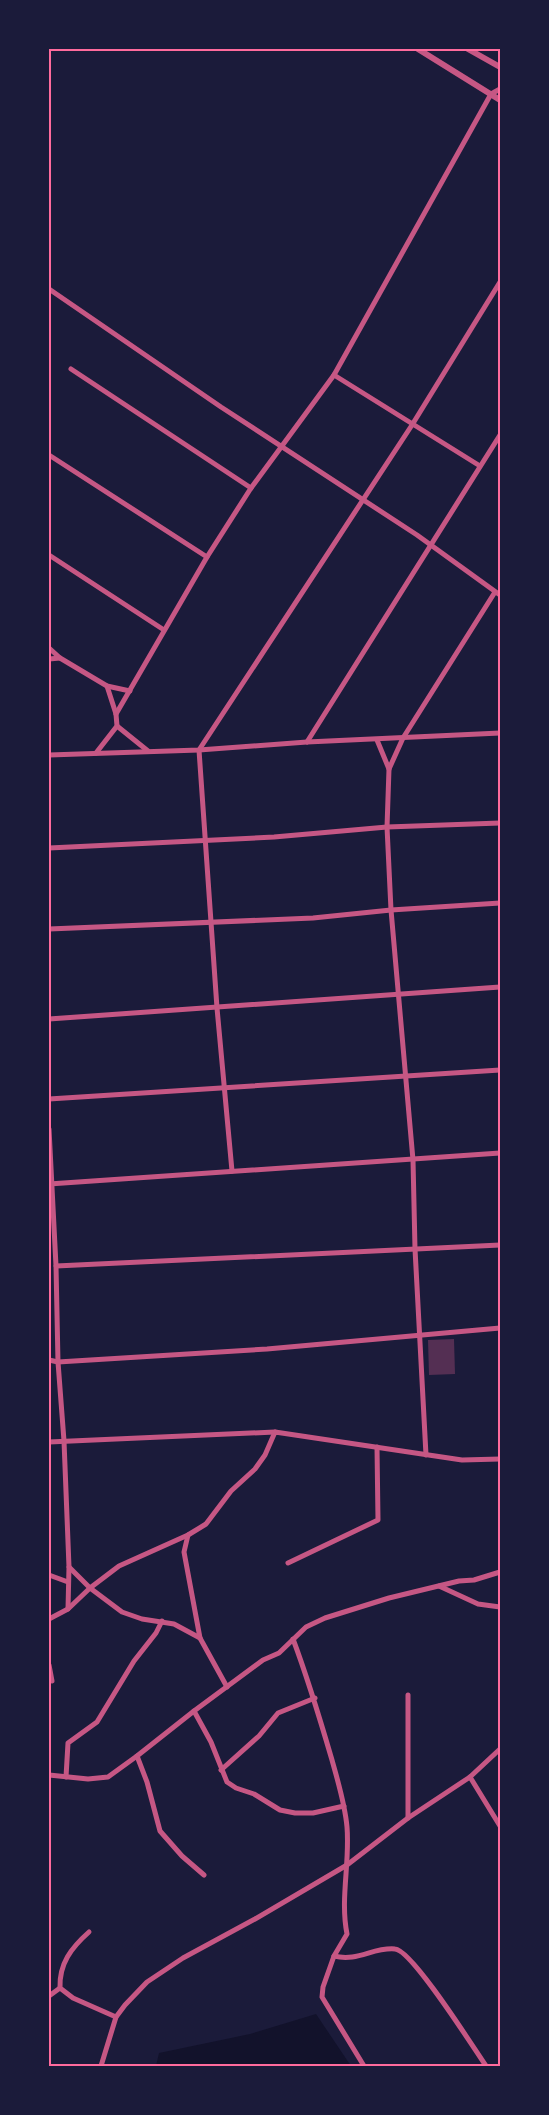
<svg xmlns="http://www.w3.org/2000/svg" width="549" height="2115" font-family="Bitter,serif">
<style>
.water{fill:#12122b}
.building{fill:#542f53}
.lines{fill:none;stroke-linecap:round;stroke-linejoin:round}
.minor{stroke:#c65784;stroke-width:5}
.tertiary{stroke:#c65784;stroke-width:6}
.neatline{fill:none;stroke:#ff6b9d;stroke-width:2}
</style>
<rect width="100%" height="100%" fill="#1b1b3a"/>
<path class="water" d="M 316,2014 L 351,2066 L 156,2066 L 159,2053 L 250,2034 Z"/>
<path class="building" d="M 454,1339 L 455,1374 L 429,1375 L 428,1340 Z"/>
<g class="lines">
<g class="minor">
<path d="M 49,289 L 221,407 L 417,535 L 500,595"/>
<path d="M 71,369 L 251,488"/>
<path d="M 334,375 L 480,466"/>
<path d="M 49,455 L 207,557"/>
<path d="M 49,555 L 164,630"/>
<path d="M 49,648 L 60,658 L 107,686 L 130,691"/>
<path d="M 49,659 L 60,658"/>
<path d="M 116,714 L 207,557 L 251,488 L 334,375 L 491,94 L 500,89"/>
<path d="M 117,726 L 148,751"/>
<path d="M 377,740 L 389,769"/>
<path d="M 307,742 L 500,435"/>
<path d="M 96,753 L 117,726 L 116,714 L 107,686"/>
<path d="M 49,755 L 199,750 L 307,742 L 500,733"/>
<path d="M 49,848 L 274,837 L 387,827 L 500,823"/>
<path d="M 49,929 L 313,918 L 391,910 L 500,903"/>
<path d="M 49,1019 L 500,987"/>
<path d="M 49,1099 L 500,1070"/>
<path d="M 49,1129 L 56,1266 L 58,1362 L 64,1441 L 69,1567 L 68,1609"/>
<path d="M 232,1171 L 217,1008 L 199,750 L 412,425 L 500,282"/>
<path d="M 49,1184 L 500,1153"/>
<path d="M 56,1266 L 500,1245"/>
<path d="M 49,1360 L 58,1362 L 267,1349 L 500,1328"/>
<path d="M 49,1442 L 275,1432"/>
<path d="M 426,1455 L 415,1249 L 413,1160 L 391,910 L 387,827 L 389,769 L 403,738 L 495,592"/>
<path d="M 188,1535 L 184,1552 L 200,1638 L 227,1687"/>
<path d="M 288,1563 L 378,1520 L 377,1447"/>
<path d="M 69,1567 L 90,1588 L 122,1612 L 142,1619 L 174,1624 L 200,1638"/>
<path d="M 49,1575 L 68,1582"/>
<path d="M 439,1586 L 478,1604 L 500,1607"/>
<path d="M 49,1619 L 68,1609 L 90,1588 L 119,1566 L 188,1535 L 206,1524 L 231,1491 L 255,1469 L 265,1455 L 275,1432 L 462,1460 L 500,1459"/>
<path d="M 293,1639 C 308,1679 320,1719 332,1760 C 338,1782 345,1804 347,1827 C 350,1863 340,1899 347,1934 L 334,1956 C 358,1962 373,1947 395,1949 C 412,1950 473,2047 486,2066"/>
<path d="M 49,1665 L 52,1681"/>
<path d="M 194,1711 L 211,1742 L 227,1782 L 236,1788 L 254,1794 L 280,1810 L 295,1813 L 313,1813 L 344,1806"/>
<path d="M 137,1756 L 147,1782 L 160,1831 L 182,1856 L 204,1875"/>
<path d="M 221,1770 L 259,1736 L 278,1713 L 315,1698"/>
<path d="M 49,1775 L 88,1779 L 108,1777 L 137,1756 L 194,1711 L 263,1660 L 279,1653 L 306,1627 L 325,1618 L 389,1598 L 459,1581 L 474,1580 L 500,1572"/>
<path d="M 66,1777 L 68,1743 L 97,1722 L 134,1661 L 156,1633 L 162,1621"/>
<path d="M 470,1777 L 500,1826"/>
<path d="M 408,1818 L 408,1695"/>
<path d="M 89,1932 C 71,1948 59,1964 60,1988 L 73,1998 L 116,2017"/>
<path d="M 334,1956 L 323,1987 L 322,1997 L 364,2066"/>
<path d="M 49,1996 L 60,1988"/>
<path d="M 101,2066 L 116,2017 L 125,2005 L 147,1982 L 183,1958 L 255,1919 L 347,1865 L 408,1818 L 470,1777 L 500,1749"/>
</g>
<g class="tertiary">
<path d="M 418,49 L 500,100"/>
<path d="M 468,49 L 500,67"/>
</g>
</g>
<rect width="549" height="2115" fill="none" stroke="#1b1b3a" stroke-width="100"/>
<rect x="50" y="50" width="449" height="2015" class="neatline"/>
</svg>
